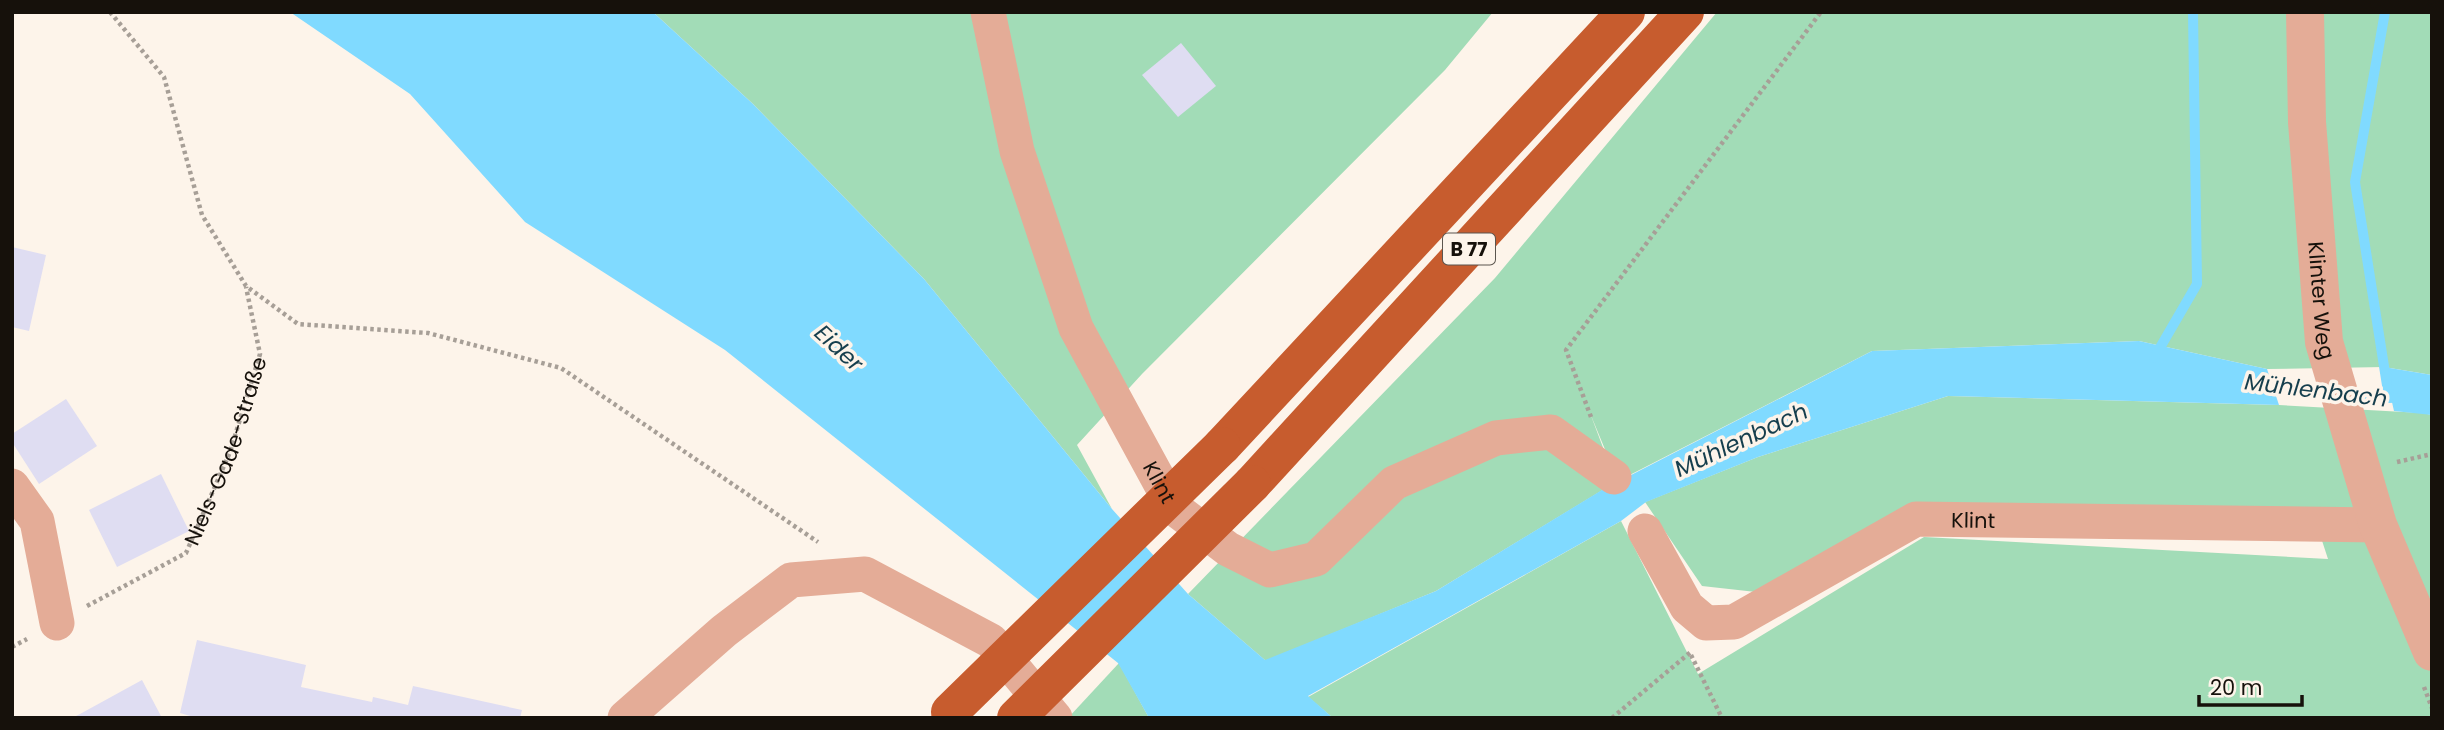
<svg xmlns="http://www.w3.org/2000/svg" width="2444" height="730" font-family="Poppins,sans-serif">
<style>
.green{fill:#a2dcb7}
.water{fill:#80daff}
.lines{fill:none;stroke-linecap:round;stroke-linejoin:round}
.stream{stroke:#80daff;stroke-width:10}
.building{fill:#dfddf2}
.path{stroke:#a79f97;stroke-width:4.5;stroke-dasharray:3.5 3.5;stroke-linecap:butt}
.minor{stroke:#e4ac97;stroke-width:35}
.tertiary{stroke:#e4ac97;stroke-width:38}
.trunk{stroke:#c75c2e;stroke-width:38}
.trunk-bridge{stroke:#c75c2e;stroke-width:38}
.labels{text-anchor:middle;dominant-baseline:central;stroke-width:7;stroke-linejoin:round;paint-order:stroke}
.shield{fill:#fdf4ea;stroke:#5b554e;stroke-width:2}
.shield-label{font-size:19px;font-weight:bold;fill:#16110b}
.street-label{font-size:21px;fill:#16110b;stroke:#fdf4ea}
.water-label{font-size:23px;font-style:italic;fill:#153e4d;stroke:#fdf4ea}
</style>
<rect width="100%" height="100%" fill="#fdf4ea"/>
<g class="green">
<path d="M 653,12 L 1493,12 L 1445,70 L 1142,374 L 1077,445 L 1112,509 L 924,279 L 753,104 Z"/>
<path d="M 1717,12 L 2432,12 L 2432,375 L 2384,367 L 2267,369 L 2139,341 L 1872,351 L 1618,481 L 1590,413 L 1616,482 L 1436,591 L 1266,661 L 1188,594 L 1495,278 Z"/>
<path d="M 1948,396 L 2279,405 L 2422,413 L 2432,415 L 2432,718 L 1333,718 L 1308,697 L 1621,521 L 1698,674 L 1924,537 L 2328,559 L 2312,510 L 1914,504 L 1756,592 L 1702,586 L 1645,502 L 1758,457 Z"/>
<path d="M 1119,663 L 1149,718 L 1068,718 Z"/>
</g>
<g class="water">
<path d="M 290,12 L 653,12 L 753,104 L 924,279 L 1112,509 L 1188,594 L 1265,660 L 1436,591 L 1602,490 L 1872,351 L 2139,341 L 2267,369 L 2279,405 L 1948,396 L 1758,457 L 1646,502 L 1621,521 L 1308,696 L 1333,718 L 1149,718 L 1118,663 L 725,350 L 525,222 L 410,94 Z"/>
<path d="M 2384,367 L 2432,375 L 2432,415 L 2394,411 Z"/>
</g>
<g class="lines">
<g class="stream">
<path d="M 2385,12 L 2355,182 L 2389,398"/>
<path d="M 2154,358 L 2197,284 L 2193,12"/>
<path d="M 2261,384 L 2332,392"/>
<path d="M 2348,394 L 2417,400 L 2432,404"/>
</g>
</g>
<g class="building">
<path d="M 1181,43 L 1216,86 L 1178,117 L 1142,75 Z"/>
<path d="M 12,247 L 46,255 L 29,331 L 12,327 Z"/>
<path d="M 66,399 L 97,446 L 39,484 L 12,442 L 12,434 Z"/>
<path d="M 161,474 L 189,531 L 117,567 L 89,510 Z"/>
<path d="M 197,640 L 306,665 L 301,687 L 372,702 L 373,697 L 408,705 L 413,686 L 522,710 L 520,718 L 197,718 L 180,713 Z"/>
<path d="M 142,680 L 162,718 L 72,718 L 80,714 Z"/>
</g>
<g class="lines">
<g class="path">
<path d="M 110,12 L 164,77 L 202,215 L 246,286 L 298,324 L 428,333 L 561,368 L 818,542"/>
<path d="M 1591,417 L 1566,350 L 1821,12"/>
<path d="M 2397,462 L 2432,454"/>
<path id="s1" d="M 87,606 L 186,553 L 230,452 L 260,354 L 246,287"/>
<path d="M 12,647 L 27,639"/>
<path d="M 1691,655 L 1722,718"/>
<path d="M 2424,687 L 2432,708"/>
<path d="M 1612,718 L 1692,651"/>
</g>
<g class="minor">
<path id="s2" d="M 988,12 L 1017,151 L 1076,328 L 1174,508 L 1228,549 L 1270,570 L 1316,559 L 1394,483 L 1496,438 L 1551,432 L 1614,477"/>
<path d="M 12,486 L 37,521 L 57,623"/>
<path id="s3" d="M 1645,531 L 1687,607 L 1706,623 L 1734,622 L 1916,519 L 2378,525"/>
<path d="M 625,718 L 724,631 L 791,580 L 865,574 L 991,641 L 1055,718"/>
</g>
<path class="tertiary" id="s4" d="M 2305,12 L 2307,122 L 2324,342 L 2378,525 L 2432,652"/>
<g class="trunk">
<path d="M 1222,446 L 1626,12"/>
<path d="M 1252,484 L 1685,12"/>
</g>
<g class="trunk-bridge">
<path d="M 950,712 L 1222,446"/>
<path d="M 1016,718 L 1252,484"/>
</g>
</g>
<g class="labels">
<rect class="shield" x="1443" y="233.5" width="52" height="31" rx="5"/>
<g class="shield-label">
<text x="1469" y="249">B 77</text>
</g>
<g class="street-label">
<text stroke="none"><textPath href="#s4" startOffset="289">Klinter Weg</textPath></text>
<text stroke="none"><textPath href="#s1" startOffset="222">Niels-Gade-Straße</textPath></text>
<text stroke="none"><textPath href="#s2" startOffset="504">Klint</textPath></text>
<text stroke="none"><textPath href="#s3" startOffset="406">Klint</textPath></text>
</g>
<g class="water-label">
<text transform="translate(839 348) rotate(43)">Eider</text>
<text transform="translate(2316 390) rotate(7)">Mühlenbach</text>
<text transform="translate(1741 440) rotate(-25)">Mühlenbach</text>
</g>
</g>
<rect width="2444" height="730" fill="none" stroke="#16110b" stroke-width="28"/>
<path d="M2199 695v10h103v-10" fill="none" stroke="#16110b" stroke-width="3.5"/>
<text x="2210" y="695" font-size="21" fill="#16110b" stroke="#fdf4ea" stroke-width="5" paint-order="stroke">20 m</text>
</svg>
